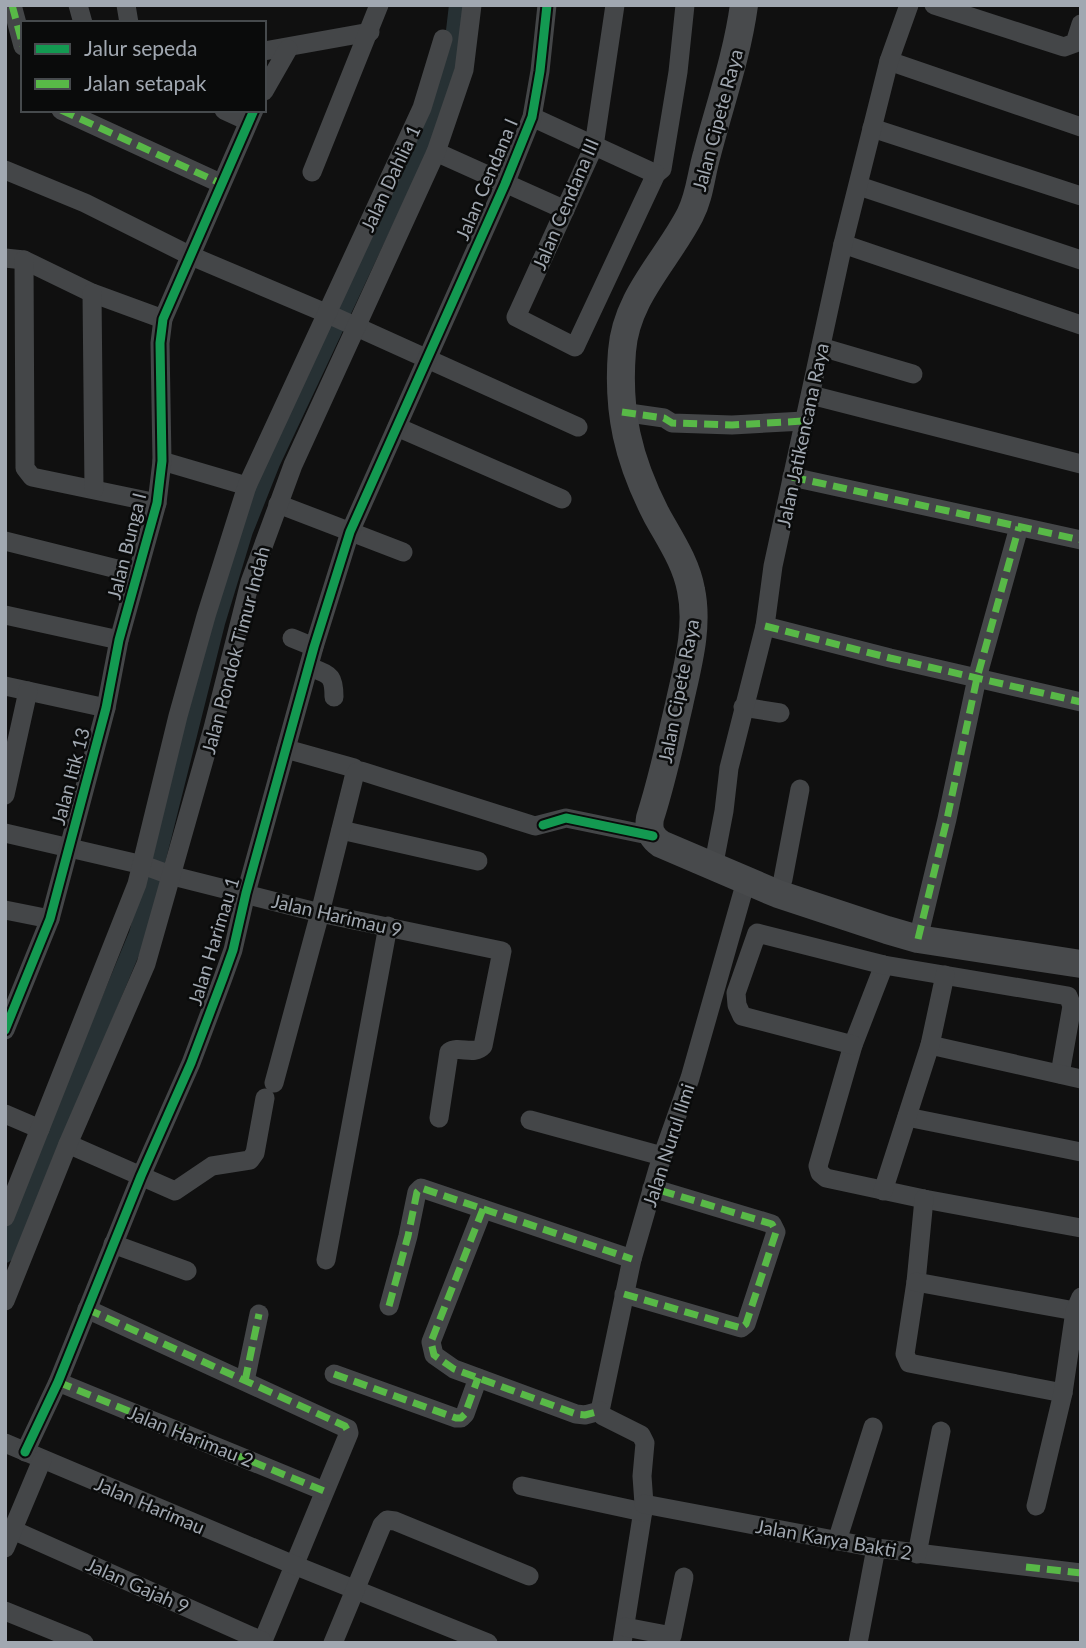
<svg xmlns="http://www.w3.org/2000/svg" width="1086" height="1648" font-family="Lato,sans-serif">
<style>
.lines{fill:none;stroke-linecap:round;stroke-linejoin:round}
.canal{stroke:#273134;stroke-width:18}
.minor{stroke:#444648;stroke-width:19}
.secondary{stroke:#484a4c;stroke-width:28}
.quiet{stroke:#58b947;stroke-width:7;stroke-dasharray:14 7;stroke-linecap:butt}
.cycleway-casing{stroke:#0a0b0b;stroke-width:13}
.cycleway{stroke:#139951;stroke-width:9}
.labels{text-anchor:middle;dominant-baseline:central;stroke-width:5;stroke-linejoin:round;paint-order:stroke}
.street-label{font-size:19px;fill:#a1a8b1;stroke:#0a0b0b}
</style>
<rect width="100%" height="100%" fill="#101010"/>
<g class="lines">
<path class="canal" d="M 5,1254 L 138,934 L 216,623 L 244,531 L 271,463 L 441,101 L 451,65 L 458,5"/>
<g class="minor">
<path d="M 12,5 L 23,46"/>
<path d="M 78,5 L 83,23"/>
<path d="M 126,5 L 129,23"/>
<path d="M 615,5 L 594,146 L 516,317 L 575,347 L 656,174 L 662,169 L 678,72 L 685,5"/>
<path d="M 934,5 L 1064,47 L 1075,43 L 1081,24"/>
<path d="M 264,51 L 370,32"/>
<path d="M 889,61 L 1081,127"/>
<path d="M 264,91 L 288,49"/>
<path d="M 61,110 L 220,183"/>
<path d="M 224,110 L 248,121"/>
<path d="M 532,117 L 656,174"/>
<path d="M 872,128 L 1081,196"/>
<path d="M 436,152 L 565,210"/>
<path d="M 5,170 L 85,203 L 189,255 L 328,314 L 578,427"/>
<path d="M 312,172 L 379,5"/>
<path d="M 859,186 L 1081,260"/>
<path d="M 843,244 L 1081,325"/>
<path d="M 5,258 L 24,260 L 92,293 L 163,319"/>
<path d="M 24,260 L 25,468 L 32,477 L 157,503"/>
<path d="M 92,293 L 94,489"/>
<path d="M 821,347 L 913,374"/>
<path d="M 811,395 L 1081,464"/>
<path d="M 622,412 L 664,418 L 672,423 L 732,425 L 804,421"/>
<path d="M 397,427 L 562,499"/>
<path d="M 162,461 L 247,486"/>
<path d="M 792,477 L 1081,540"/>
<path d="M 278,504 L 403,552"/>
<path d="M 5,541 L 137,574"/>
<path d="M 5,615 L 119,640"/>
<path d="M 765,626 L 890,658 L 1081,702"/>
<path d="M 292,638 L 314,647"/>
<path d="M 310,667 C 329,675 334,674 334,697"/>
<path d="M 5,686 L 106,708"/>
<path d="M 743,707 L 780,713"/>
<path d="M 286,749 L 354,768 L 357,772"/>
<path d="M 5,795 L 28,691"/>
<path d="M 341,830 L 478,861"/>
<path d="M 5,833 L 143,865 L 173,876 L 320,913 L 502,951 L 483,1046 C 474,1056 459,1045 449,1052 L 439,1118"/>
<path d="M 713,868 L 724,811 L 729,768 L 765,626 L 773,566 L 843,244 L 889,61 L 909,5"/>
<path d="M 778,894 L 783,879 L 800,789"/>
<path d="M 5,910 L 50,919"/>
<path d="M 918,939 L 947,819 L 977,678 L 1019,527"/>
<path d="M 884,965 L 853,1045 L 818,1166 L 820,1173 L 826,1178 L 924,1199 L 1081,1228"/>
<path d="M 5,1030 L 50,919 L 106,708 L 119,640 L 157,503 L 162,461 L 160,343 L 163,319 L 254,110"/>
<path d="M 853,1045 L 742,1016 L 737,1005 L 736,993 L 757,933 L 884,965 L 1068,996 L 1072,1006 L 1060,1074"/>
<path d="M 930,1045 L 1081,1079"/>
<path d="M 274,1083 L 320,913 L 354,777 L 357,772 L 361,771 L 535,826 L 566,818 L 653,836"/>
<path d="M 5,1114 L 40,1129"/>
<path d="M 907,1117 L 1081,1152"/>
<path d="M 530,1120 L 662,1156"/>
<path d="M 68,1144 L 175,1191 L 212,1166 L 250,1160 L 255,1153 L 265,1098"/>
<path d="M 883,1191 L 930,1045 L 945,975"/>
<path d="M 924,1199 L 916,1282 L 905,1354 L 909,1363 L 1063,1393"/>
<path d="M 483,1209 L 431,1342 L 434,1355 L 454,1369 L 576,1414 L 585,1415 L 600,1411"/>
<path d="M 5,1217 L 137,884 L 178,716 L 206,616 L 247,486 L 422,108 L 443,39"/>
<path d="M 113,1244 L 187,1271"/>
<path d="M 326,1260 L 388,926"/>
<path d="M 916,1282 L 1075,1311"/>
<path d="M 624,1294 L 741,1328 L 746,1324 L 776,1232 L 772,1224 L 652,1188"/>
<path d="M 5,1301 L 68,1144 L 146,964 L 213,728 L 250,582 L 293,465 L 436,152 L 464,70 L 472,5"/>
<path d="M 389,1306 L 408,1236 L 417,1192 L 421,1188 L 632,1259"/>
<path d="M 87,1309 L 348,1429 L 349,1433 L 262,1643"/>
<path d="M 334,1374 L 456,1418 L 461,1418 L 465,1414 L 478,1378"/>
<path d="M 245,1381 L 259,1314"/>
<path d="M 58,1382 L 324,1491"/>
<path d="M 600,1411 L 632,1259 L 658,1169 L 690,1078 L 746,881"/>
<path d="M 600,1411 L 603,1416 L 641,1435 L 645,1443 L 642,1476 L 644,1504 L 622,1643"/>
<path d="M 5,1443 L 294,1565 L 488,1643"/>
<path d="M 25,1452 L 58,1382 L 141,1176 L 191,1063 L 223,978 L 233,950 L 246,893 L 314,647 L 350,532 L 505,184 L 532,117 L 540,71 L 547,5"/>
<path d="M 522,1486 L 643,1512"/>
<path d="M 644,1504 L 876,1548 L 1081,1573"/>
<path d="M 1036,1506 L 1063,1393 L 1075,1311 L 1081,1297"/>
<path d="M 13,1530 L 262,1641"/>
<path d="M 837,1541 L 873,1427"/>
<path d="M 5,1548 L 42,1460"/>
<path d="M 917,1554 L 941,1431"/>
<path d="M 5,1611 L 84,1643"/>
<path d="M 625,1627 L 672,1636 L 684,1577"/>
<path d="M 333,1643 L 382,1525 L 387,1520 L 395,1521 L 529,1576"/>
<path d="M 858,1643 L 876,1548"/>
</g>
<path class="secondary" d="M 744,5 C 737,56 720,104 707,154 C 701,174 700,196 690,215 C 667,260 626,297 622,351 C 617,412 628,459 656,514 C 669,538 686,562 691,590 C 699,628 687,668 679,705 C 670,743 662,781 650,818 C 648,830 651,837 661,844 L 778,894 L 887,930 L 918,939 L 1081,964"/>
<g class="quiet">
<path d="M 12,5 L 23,46"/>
<path d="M 61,110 L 220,183"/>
<path d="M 622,412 L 664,418 L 672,423 L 732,425 L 804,421"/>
<path d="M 792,477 L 1081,540"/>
<path d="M 765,626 L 890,658 L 1081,702"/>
<path d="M 918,939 L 947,819 L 977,678 L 1019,527"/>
<path d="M 483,1209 L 431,1342 L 434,1355 L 454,1369 L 576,1414 L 585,1415 L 600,1411"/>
<path d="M 624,1294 L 741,1328 L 746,1324 L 776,1232 L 772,1224 L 652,1188"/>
<path d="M 389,1306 L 408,1236 L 417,1192 L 421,1188 L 632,1259"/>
<path d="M 87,1309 L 345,1426 L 349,1433"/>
<path d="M 334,1374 L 456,1418 L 461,1418 L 465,1414 L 478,1378"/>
<path d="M 245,1381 L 259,1314"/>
<path d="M 58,1382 L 324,1491"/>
<path d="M 1026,1567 L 1081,1573"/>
</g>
<g class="cycleway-casing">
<g id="cycleway">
<path d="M 543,825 L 566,818 L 653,836"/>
<path d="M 5,1030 L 50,919 L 106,708 L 119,640 L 157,503 L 162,461 L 160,343 L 163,319 L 254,110"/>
<path d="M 25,1452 L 58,1382 L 141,1176 L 191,1063 L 223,978 L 233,950 L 246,893 L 314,647 L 350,532 L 505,184 L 532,117 L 540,71 L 547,5"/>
</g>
</g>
<use href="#cycleway" class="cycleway"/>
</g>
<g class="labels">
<g class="street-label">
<text transform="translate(717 120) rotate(-75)">Jalan Cipete Raya</text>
<text transform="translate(390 178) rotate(-65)">Jalan Dahlia 1</text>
<text transform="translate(486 179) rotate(-67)">Jalan Cendana I</text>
<text transform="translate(565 204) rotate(-67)">Jalan Cendana III</text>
<text transform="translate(802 435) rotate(-78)">Jalan Jatikencana Raya</text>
<text transform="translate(126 546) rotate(-76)">Jalan Bunga I</text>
<text transform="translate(235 650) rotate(-75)">Jalan Pondok Timur Indah</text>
<text transform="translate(678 691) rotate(-79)">Jalan Cipete Raya</text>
<text transform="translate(70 776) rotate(-75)">Jalan Itik 13</text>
<text transform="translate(337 915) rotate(13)">Jalan Harimau 9</text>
<text transform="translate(213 941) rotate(-73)">Jalan Harimau 1</text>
<text transform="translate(668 1145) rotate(-72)">Jalan Nurul Ilmi</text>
<text transform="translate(191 1436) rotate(22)">Jalan Harimau 2</text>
<text transform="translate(150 1505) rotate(23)">Jalan Harimau</text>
<text transform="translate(834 1539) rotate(10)">Jalan Karya Bakti 2</text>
<text transform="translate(138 1585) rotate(24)">Jalan Gajah 9</text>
</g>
</g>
<rect width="1086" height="1648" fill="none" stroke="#a1a8b1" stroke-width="14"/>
<rect x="21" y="21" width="245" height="91" fill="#0a0b0b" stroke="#464a4d" stroke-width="2"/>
<rect x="35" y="44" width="35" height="10" fill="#139951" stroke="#464a4d" stroke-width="2"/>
<text x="84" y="56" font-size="21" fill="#a1a8b1">Jalur sepeda</text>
<rect x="35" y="79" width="35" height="10" fill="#58b947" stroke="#464a4d" stroke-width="2"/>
<text x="84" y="91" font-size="21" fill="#a1a8b1">Jalan setapak</text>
</svg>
